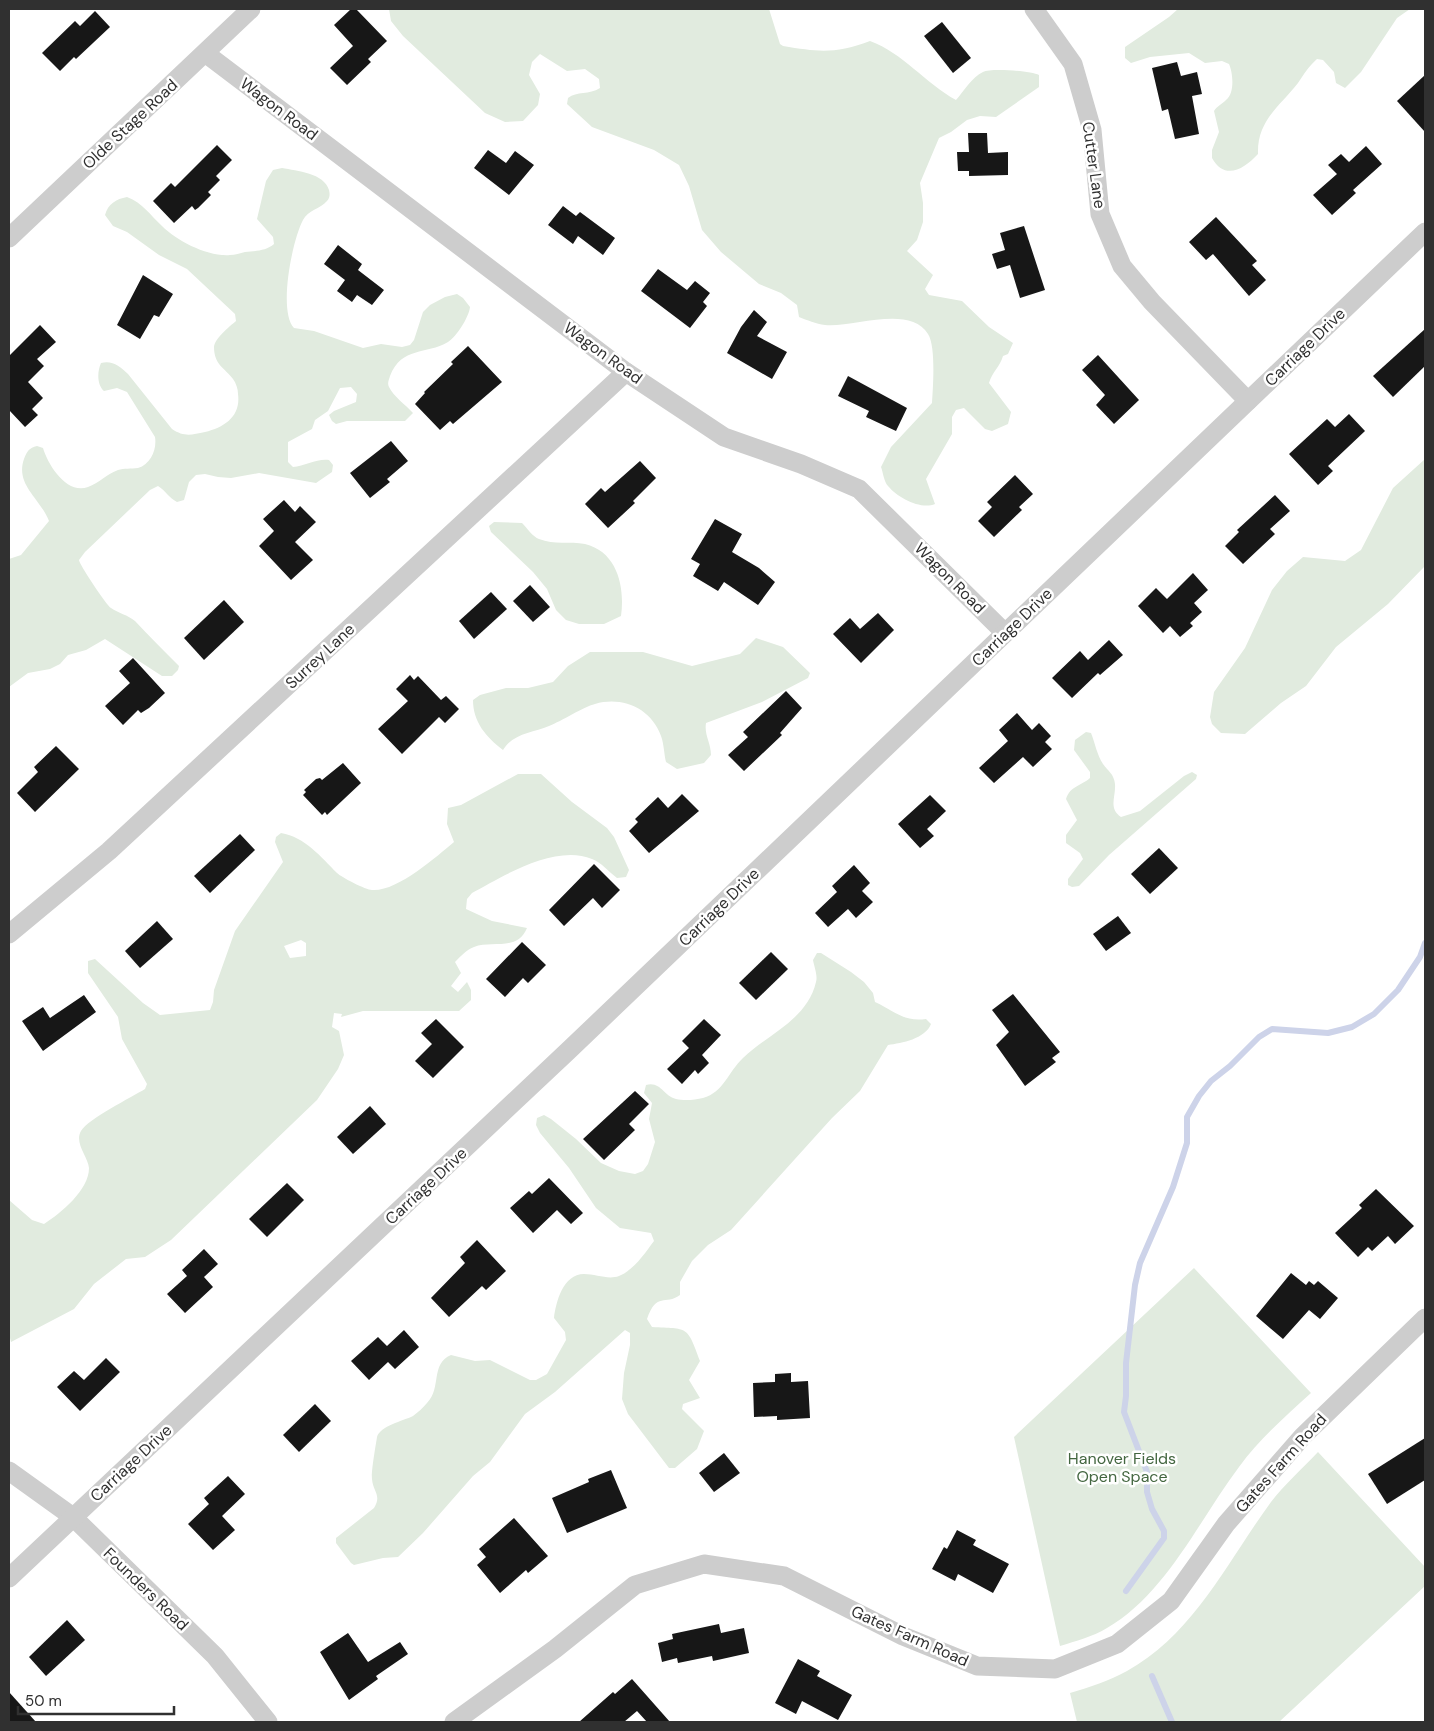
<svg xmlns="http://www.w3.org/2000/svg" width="1434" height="1731" font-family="'DM Sans',sans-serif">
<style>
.green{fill:#e1ebdf;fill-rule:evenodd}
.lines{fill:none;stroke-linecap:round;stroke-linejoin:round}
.stream{stroke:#cdd3e9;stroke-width:6}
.building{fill:#171717}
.minor{stroke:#cdcdcd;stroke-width:19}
.labels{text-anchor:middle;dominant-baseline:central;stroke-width:5;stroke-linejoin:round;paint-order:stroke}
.street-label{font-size:16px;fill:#303030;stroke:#fff}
.park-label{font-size:16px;fill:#446741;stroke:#fff}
</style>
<rect width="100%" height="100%" fill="#fff"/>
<g class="green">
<path d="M 389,9 L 769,9 L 780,44 L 783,46 C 819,52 835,54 870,41 C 903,53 925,83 956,100 C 964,91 972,77 983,72 C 991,68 1031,71 1039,75 L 1039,87 L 996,117 L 980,116 L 967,120 L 951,132 L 939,138 L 920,183 L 923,203 L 923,222 L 917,240 L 907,251 L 933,275 L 925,289 L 929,295 L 962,301 L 989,327 L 1013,343 L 1008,354 L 1003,356 C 1000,367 992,372 989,383 L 1011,412 L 1008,424 L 992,431 L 985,429 L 964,408 L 956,410 L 952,417 L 952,434 L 926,479 L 935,504 C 921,510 898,498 888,486 C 884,482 883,472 881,467 L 891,447 L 932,403 C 933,387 936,346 928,334 C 910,304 852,328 825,325 C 816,324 807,320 799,317 L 797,305 L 781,293 L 759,284 L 721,252 L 702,230 L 689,186 L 679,165 L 654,150 L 592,127 L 567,104 L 568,98 C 577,91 589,95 600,88 L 599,79 L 585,69 L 567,71 L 540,54 L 532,62 L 529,75 L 540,94 L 538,105 L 523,121 L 505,122 L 485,113 L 403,36 L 391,21 Z"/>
<path d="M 1178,9 L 1410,9 L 1397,18 L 1361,72 L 1345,88 L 1336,83 L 1334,72 L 1323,60 L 1317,59 C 1309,66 1304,74 1298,83 C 1279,107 1257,121 1258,154 C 1244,169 1225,181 1212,158 L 1212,150 L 1219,132 L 1214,111 C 1217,106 1222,104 1226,100 C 1235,93 1233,73 1229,64 L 1222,61 L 1205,63 L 1189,53 L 1150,57 L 1131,63 L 1125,58 L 1125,47 L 1169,17 Z"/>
<path d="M 282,168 C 297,171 324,173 329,190 C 330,194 330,198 327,201 C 320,209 308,210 303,220 C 292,241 278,311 294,328 L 314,331 L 363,348 L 381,344 L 402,347 L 410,345 L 414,340 L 423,312 L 430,305 L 445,297 L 457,294 L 463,298 L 470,307 C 469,317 457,336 448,342 C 426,355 402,346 390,376 C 389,380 387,383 389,387 C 393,396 406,405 413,413 L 405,421 L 347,421 L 336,424 L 332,421 L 329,415 L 334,411 L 356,402 L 357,394 L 351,387 L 340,388 L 328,411 L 315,420 L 312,429 L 288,442 L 288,462 L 293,467 C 305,466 318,458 329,460 L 333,465 L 332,472 L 316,483 L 259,473 L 231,478 L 218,477 L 205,474 L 196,475 L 189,482 L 184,500 L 177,502 C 169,498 166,491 158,486 L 150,490 L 85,552 L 79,560 C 79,564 107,606 111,608 C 118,613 128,615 135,621 C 149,636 164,651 179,666 L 178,670 L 172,676 L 162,676 L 105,639 L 86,650 L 68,655 L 60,664 L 50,669 L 28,673 L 9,687 L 9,559 L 21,555 L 49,521 C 40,498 15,485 24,459 C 27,451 29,448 37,446 L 43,448 C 48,465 67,495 88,487 C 99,483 107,474 118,470 C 124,468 131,469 138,468 C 151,464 157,449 155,437 L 127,392 L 117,388 L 104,391 C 97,385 97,372 101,363 C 112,360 120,366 128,374 L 172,429 C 184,437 191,435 205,432 C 225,427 241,416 238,394 C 238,389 236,383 233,379 C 225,368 214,365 214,347 C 215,338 229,327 236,321 L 235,314 L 187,269 L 159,255 L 127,232 L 113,226 L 105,215 C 108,204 116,199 127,197 C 143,203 150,215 162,226 C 177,241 208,257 230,255 C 235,255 240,253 245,252 C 255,251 266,251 274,244 L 273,237 L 257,219 L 266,181 L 273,170 Z"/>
<path d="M 1425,459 L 1425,566 L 1388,604 L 1336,647 L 1306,686 L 1281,703 L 1245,734 L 1221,733 L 1212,724 L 1210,717 L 1214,692 L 1245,648 L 1272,590 L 1287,571 L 1303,557 L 1345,561 L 1361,550 L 1393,488 Z"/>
<path d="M 494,522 L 522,523 C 527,528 533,537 539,539 C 554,545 570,541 585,544 C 618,552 625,588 621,616 L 604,624 L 579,624 L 566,620 L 556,610 L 547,589 L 533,572 L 491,532 L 489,526 Z"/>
<path d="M 756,638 L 783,647 L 810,673 L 808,678 L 762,702 L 706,723 C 704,735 711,743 711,755 L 704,763 L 677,769 L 666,762 C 664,754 664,744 661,736 C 651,708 622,696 595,704 C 583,707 562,721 549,726 C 533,733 513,733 503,750 C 486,737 473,722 473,700 L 480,695 L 506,688 L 528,688 L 553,682 L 568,666 L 590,652 L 643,652 L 692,666 L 740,654 Z"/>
<path d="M 1086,732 L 1091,733 C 1095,743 1097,755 1103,764 C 1108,771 1114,774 1115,784 C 1116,797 1108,808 1121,817 L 1140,811 L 1184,776 L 1192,772 L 1197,775 L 1196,779 L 1109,855 L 1079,886 L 1072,887 L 1068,885 L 1068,879 L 1083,859 L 1080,853 L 1066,843 L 1066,835 L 1077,820 L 1066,799 C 1070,786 1081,786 1090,778 L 1090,772 L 1074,750 L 1075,740 Z"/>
<path d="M 518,774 L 541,774 L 572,802 L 607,828 L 614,837 L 629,870 L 626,877 L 617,878 C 609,872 601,862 592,859 C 555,844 503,876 472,893 L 467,899 L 466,909 L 492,921 L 527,928 C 517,952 492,940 474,947 C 466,950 461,956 455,962 L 461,973 L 451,986 L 458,992 L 467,982 L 471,990 L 471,1000 L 459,1011 L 363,1011 L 341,1017 L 342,1014 L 334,1013 L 332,1027 L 339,1031 L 344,1055 L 338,1069 L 317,1100 L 171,1240 L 145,1257 L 126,1259 L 94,1284 L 74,1309 L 11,1342 L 9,1334 L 9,1200 L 32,1220 L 44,1224 C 61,1213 89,1190 89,1168 C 88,1157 74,1143 81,1131 C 88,1119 132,1097 145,1089 L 147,1084 L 122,1039 L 118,1017 L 88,973 L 88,961 L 95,959 L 143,1003 L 160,1015 L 210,1010 L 213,1002 L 214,990 L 235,931 L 283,862 L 275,842 L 276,837 L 281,833 C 305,837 321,857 337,873 C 341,877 366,890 372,890 C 397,892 436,857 454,842 L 447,824 L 448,808 L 461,805 ZM 301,940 L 306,943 L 306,956 L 290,958 L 284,946 Z"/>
<path d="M 817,953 L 821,953 L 851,972 L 864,982 L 873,993 L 875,1002 C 895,1011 903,1022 926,1019 L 931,1024 C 925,1039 902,1043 888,1045 L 860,1091 L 832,1118 L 731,1230 L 708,1245 L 692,1261 L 680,1282 L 680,1295 C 665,1306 657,1291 647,1319 L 652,1327 C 688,1329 687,1325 700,1361 L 689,1380 L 700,1398 L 683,1404 L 682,1409 L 704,1431 L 697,1449 L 675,1468 L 669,1468 L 628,1414 L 622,1399 L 624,1373 L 630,1345 L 630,1333 L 625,1330 L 555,1392 L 525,1414 L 490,1462 L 473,1476 L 423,1533 L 398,1557 L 383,1558 L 354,1565 L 351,1563 L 336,1543 L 336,1538 L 374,1508 C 382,1495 373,1492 372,1479 C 371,1472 376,1444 377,1437 C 380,1426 403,1421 413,1416 C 418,1412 423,1408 427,1403 C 442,1388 430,1364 451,1355 L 475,1361 L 490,1360 L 530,1380 L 536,1380 L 547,1374 L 566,1340 L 565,1332 L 554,1318 C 556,1302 563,1274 584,1274 C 596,1274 608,1280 619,1276 C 634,1270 645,1253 654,1241 L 651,1233 L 620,1228 L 596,1208 L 569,1168 L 540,1133 L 536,1125 L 537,1118 L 544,1115 L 551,1119 L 576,1139 L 601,1163 L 619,1171 L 635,1174 L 643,1171 L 648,1164 L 655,1142 L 649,1119 L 652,1103 L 644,1093 L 646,1085 C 661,1081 663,1096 676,1099 C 684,1101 695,1100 703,1098 C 724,1092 728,1072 743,1058 C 768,1034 807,1020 816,982 C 818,976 814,966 813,960 Z"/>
<path d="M 1194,1268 L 1311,1393 C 1286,1416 1259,1439 1239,1467 C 1199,1520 1166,1594 1107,1628 C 1092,1637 1076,1641 1060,1646 L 1014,1437 Z"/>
<path d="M 1318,1452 L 1425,1567 L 1425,1586 L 1279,1722 L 1077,1722 L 1070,1693 C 1090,1687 1109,1681 1127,1671 C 1194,1634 1227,1562 1271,1502 C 1285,1484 1303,1468 1318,1452 Z"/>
</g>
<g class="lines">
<g class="stream">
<path d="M 1126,1591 L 1164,1538 L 1164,1531 L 1152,1509 L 1147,1492 L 1147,1472 L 1124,1412 L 1126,1396 L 1126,1363 L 1135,1285 L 1140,1263 L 1173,1187 L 1187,1143 L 1187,1117 L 1199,1096 L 1211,1081 L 1230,1066 L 1259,1037 L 1272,1029 L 1328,1033 L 1352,1027 L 1374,1014 L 1398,990 L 1420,957 L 1425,943"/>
<path d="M 1152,1676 L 1172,1722"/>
</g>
</g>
<g class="building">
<path d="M 351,9 L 356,9 L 387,41 L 368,59 L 371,62 L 347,85 L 330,68 L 353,46 L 334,25 Z"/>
<path d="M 95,11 L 110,27 L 76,59 L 74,57 L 60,71 L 42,53 L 75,21 L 80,26 Z"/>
<path d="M 942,22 L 971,58 L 953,73 L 924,36 Z"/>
<path d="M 1177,62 L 1181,76 L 1197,72 L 1202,94 L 1192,96 L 1199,134 L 1175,139 L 1168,109 L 1162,111 L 1152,68 Z"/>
<path d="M 1425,75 L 1425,132 L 1397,101 Z"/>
<path d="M 968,133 L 987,133 L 988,153 L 1008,152 L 1008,175 L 969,176 L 969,171 L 958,171 L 957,152 L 969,152 Z"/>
<path d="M 217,145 L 232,160 L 216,176 L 220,180 L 208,192 L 211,195 L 198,208 L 195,210 L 192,206 L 174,223 L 153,201 L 171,183 L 175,187 Z"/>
<path d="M 1366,146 L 1382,164 L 1353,190 L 1356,193 L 1332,215 L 1313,195 L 1337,174 L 1328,165 L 1341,154 L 1349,162 Z"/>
<path d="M 488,150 L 506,163 L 515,151 L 534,165 L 509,195 L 474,168 Z"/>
<path d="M 563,206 L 576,216 L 580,212 L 615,238 L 603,255 L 578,236 L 573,244 L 548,225 Z"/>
<path d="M 1216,217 L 1257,261 L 1252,265 L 1266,280 L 1249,296 L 1213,254 L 1206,260 L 1189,242 Z"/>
<path d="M 1024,226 L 1045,290 L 1020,298 L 1010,265 L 997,269 L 992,254 L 1005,250 L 1000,233 Z"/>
<path d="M 338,245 L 362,264 L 358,270 L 384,290 L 372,305 L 357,295 L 352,302 L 337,291 L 345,280 L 324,264 Z"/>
<path d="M 658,269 L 687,290 L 695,281 L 710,293 L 703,302 L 707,306 L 690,328 L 641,291 Z"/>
<path d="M 143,275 L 173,294 L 159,317 L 154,315 L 140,339 L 117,325 Z"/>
<path d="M 754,310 L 767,322 L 757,336 L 787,352 L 772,379 L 727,353 L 741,327 Z"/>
<path d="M 40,325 L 56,342 L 37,359 L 44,366 L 28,382 L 43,398 L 32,409 L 38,415 L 25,427 L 9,410 L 9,356 Z"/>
<path d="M 1425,329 L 1425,366 L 1393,397 L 1373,376 Z"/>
<path d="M 468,346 L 502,382 L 453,424 L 450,421 L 440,430 L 415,404 L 425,393 L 424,392 L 453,364 L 451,362 Z"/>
<path d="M 1098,355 L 1139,400 L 1114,424 L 1096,405 L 1105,395 L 1082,370 Z"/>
<path d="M 848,376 L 907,408 L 896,431 L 866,417 L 869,411 L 838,396 Z"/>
<path d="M 1349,414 L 1365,431 L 1328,466 L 1333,471 L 1318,485 L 1289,454 L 1327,419 L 1335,427 Z"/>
<path d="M 391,441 L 408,461 L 387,479 L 390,482 L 370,498 L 350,473 Z"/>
<path d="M 640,461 L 656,478 L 633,501 L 635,503 L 608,528 L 585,504 L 601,488 L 605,492 Z"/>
<path d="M 1015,475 L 1033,494 L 1019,507 L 1022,510 L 994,537 L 978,521 L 992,507 L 987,502 Z"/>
<path d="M 1275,495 L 1290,511 L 1270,529 L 1275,534 L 1243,564 L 1225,546 L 1239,532 L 1237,530 Z"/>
<path d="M 284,500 L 295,512 L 300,506 L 316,522 L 295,542 L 313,560 L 291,580 L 259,546 L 274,531 L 263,519 Z"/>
<path d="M 715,519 L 742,534 L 732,552 L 759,568 L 775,582 L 758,605 L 724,582 L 718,591 L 693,576 L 700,564 L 691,559 Z"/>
<path d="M 1193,573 L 1208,590 L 1194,603 L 1202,612 L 1190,623 L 1193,626 L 1180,637 L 1170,626 L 1163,633 L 1138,606 L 1156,588 L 1167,599 Z"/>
<path d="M 530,585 L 550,607 L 533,622 L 513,601 Z"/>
<path d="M 491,592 L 507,609 L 474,639 L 459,621 Z"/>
<path d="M 224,600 L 244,622 L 204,660 L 184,638 Z"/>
<path d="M 878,613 L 894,630 L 861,663 L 833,634 L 850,618 L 860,629 Z"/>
<path d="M 1109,640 L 1123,655 L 1100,675 L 1098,673 L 1072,698 L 1052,678 L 1080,651 L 1088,660 Z"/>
<path d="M 133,658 L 165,693 L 149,708 L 141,713 L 138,710 L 123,725 L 105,706 L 130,683 L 119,671 Z"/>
<path d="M 410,675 L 414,680 L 418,676 L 441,700 L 446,696 L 459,709 L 445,723 L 439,717 L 402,754 L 378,729 L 408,701 L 396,689 Z"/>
<path d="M 786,691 L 802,708 L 780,733 L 782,735 L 744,771 L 728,755 L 748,737 L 743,732 Z"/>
<path d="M 1017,713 L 1032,730 L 1039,723 L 1051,736 L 1045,742 L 1052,749 L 1033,767 L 1023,757 L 994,783 L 979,768 L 1008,741 L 999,730 Z"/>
<path d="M 56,746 L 79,769 L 35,812 L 17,793 L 38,772 L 34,767 Z"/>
<path d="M 343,763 L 361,783 L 327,815 L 325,812 L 322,815 L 303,795 L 306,792 L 304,790 L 316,779 L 320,778 L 322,780 Z"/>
<path d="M 682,794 L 699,811 L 649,853 L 629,831 L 638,822 L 635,819 L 658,797 L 668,808 Z"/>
<path d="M 930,795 L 946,811 L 927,829 L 934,836 L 920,848 L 898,824 Z"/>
<path d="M 240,834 L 255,850 L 210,893 L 194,876 Z"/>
<path d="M 1159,848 L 1178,868 L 1150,894 L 1131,874 Z"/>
<path d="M 594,864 L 620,890 L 602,908 L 593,898 L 564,926 L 549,910 Z"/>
<path d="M 854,865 L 870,883 L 862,891 L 873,902 L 856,918 L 848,909 L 828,927 L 815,913 L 837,892 L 832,886 Z"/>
<path d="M 1118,916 L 1131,933 L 1106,951 L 1093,934 Z"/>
<path d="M 157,921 L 173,939 L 140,968 L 125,951 Z"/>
<path d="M 522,942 L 546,965 L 528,983 L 523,978 L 505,997 L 486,979 Z"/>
<path d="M 771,952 L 788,969 L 756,1000 L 739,983 Z"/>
<path d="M 1013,994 L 1060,1052 L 1052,1058 L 1056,1062 L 1025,1086 L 996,1045 L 1009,1032 L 992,1010 Z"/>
<path d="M 84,995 L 96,1012 L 43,1051 L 22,1021 L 43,1007 L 50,1018 Z"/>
<path d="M 436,1019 L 464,1047 L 433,1078 L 415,1061 L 432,1044 L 421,1033 Z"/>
<path d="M 704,1019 L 721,1035 L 702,1055 L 709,1063 L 698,1074 L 695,1070 L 682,1084 L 667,1069 L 689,1048 L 682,1041 Z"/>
<path d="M 635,1091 L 649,1104 L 629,1124 L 635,1130 L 604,1160 L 583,1139 Z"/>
<path d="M 370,1106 L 386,1124 L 353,1154 L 337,1137 Z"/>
<path d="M 549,1178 L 583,1213 L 571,1224 L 557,1210 L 533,1233 L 510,1208 L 529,1191 L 532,1194 Z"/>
<path d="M 287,1183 L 304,1200 L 267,1237 L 249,1219 Z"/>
<path d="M 1376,1189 L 1414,1226 L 1395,1244 L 1388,1236 L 1372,1251 L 1368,1247 L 1358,1257 L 1335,1233 L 1362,1208 L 1359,1205 Z"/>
<path d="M 477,1240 L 506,1271 L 486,1290 L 482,1286 L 449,1317 L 431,1298 L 465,1263 L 460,1257 Z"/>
<path d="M 204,1249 L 218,1264 L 204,1277 L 213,1287 L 185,1313 L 167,1294 L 187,1276 L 182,1270 Z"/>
<path d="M 1291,1273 L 1306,1285 L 1309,1281 L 1314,1285 L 1318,1281 L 1338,1298 L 1320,1319 L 1309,1310 L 1283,1339 L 1256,1316 Z"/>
<path d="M 404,1330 L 419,1347 L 395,1369 L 388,1362 L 369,1380 L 351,1361 L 378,1337 L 387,1346 Z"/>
<path d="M 106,1358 L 120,1372 L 80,1411 L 57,1387 L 74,1371 L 84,1380 Z"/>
<path d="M 791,1373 L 791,1382 L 808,1381 L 810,1418 L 777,1420 L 777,1416 L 754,1417 L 753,1383 L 775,1382 L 775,1374 Z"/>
<path d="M 315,1404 L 331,1421 L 299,1452 L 283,1435 Z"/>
<path d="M 1425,1438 L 1425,1480 L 1387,1504 L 1368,1474 Z"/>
<path d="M 724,1453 L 740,1473 L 714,1492 L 699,1473 Z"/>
<path d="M 611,1470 L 627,1508 L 567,1533 L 552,1498 L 589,1482 L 588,1479 Z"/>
<path d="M 228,1476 L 245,1494 L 222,1516 L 235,1530 L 213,1550 L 188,1524 L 209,1504 L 204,1498 Z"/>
<path d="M 514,1518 L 548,1556 L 528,1573 L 526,1570 L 500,1593 L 477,1565 L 486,1557 L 479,1549 Z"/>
<path d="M 957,1530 L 976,1540 L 973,1545 L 1009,1564 L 993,1593 L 958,1574 L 955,1581 L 932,1569 L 944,1547 L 947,1549 Z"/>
<path d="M 67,1620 L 85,1640 L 46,1676 L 29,1657 Z"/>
<path d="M 719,1624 L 721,1633 L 744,1628 L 749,1653 L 713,1661 L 712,1656 L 678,1663 L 677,1658 L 662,1662 L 658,1643 L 673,1639 L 672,1634 Z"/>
<path d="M 348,1633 L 368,1662 L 400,1642 L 408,1654 L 376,1676 L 378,1679 L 349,1700 L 320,1652 Z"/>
<path d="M 798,1659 L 820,1671 L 817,1676 L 852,1695 L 838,1720 L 802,1701 L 796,1714 L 775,1703 Z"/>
<path d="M 632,1679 L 670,1722 L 647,1722 L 637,1711 L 624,1722 L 579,1722 L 613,1692 L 615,1694 Z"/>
<path d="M 9,1692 L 36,1722 L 9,1722 Z"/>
</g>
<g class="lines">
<g class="minor">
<path d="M 1034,9 L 1073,64 L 1092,130 L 1100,214 L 1122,266 L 1152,302 L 1248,401"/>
<path d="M 205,53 L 626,372 L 724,437 L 801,464 L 859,489 L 1005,633"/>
<path d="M 9,238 L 251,9"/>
<path d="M 9,934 L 109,851 L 626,372"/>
<path d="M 9,1471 L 73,1517 L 215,1656 L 268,1722"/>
<path d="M 9,1578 L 568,1051 L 1425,232"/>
<path d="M 454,1722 L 555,1649 L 635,1585 L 704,1564 L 784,1576 L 903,1636 L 977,1666 L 1055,1669 L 1117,1644 L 1171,1601 L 1226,1524 L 1303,1436 L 1425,1318"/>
</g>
</g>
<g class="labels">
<g class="street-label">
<text transform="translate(279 109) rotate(37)">Wagon Road</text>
<text transform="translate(130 124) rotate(-43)">Olde Stage Road</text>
<text transform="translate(1094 165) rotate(82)">Cutter Lane</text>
<text transform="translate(1305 347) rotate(-44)">Carriage Drive</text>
<text transform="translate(603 353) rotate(36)">Wagon Road</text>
<text transform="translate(950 578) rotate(45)">Wagon Road</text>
<text transform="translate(1012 627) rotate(-44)">Carriage Drive</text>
<text transform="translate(320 656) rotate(-43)">Surrey Lane</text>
<text transform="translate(719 907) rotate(-44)">Carriage Drive</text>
<text transform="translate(426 1186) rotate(-43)">Carriage Drive</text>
<text transform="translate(131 1463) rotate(-43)">Carriage Drive</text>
<text transform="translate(1281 1463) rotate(-48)">Gates Farm Road</text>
<text transform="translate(146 1589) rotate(44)">Founders Road</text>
<text transform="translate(910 1636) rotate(24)">Gates Farm Road</text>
</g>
<g class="park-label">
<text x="1122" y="1458">Hanover Fields<tspan x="1122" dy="18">Open Space</tspan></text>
</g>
</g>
<rect width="1434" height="1731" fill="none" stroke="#303030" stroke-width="20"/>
<path d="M18 1706v8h156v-8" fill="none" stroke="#303030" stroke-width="2.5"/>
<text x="25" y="1706" font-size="15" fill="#303030" stroke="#ffffff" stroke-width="4" paint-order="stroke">50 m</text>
</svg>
